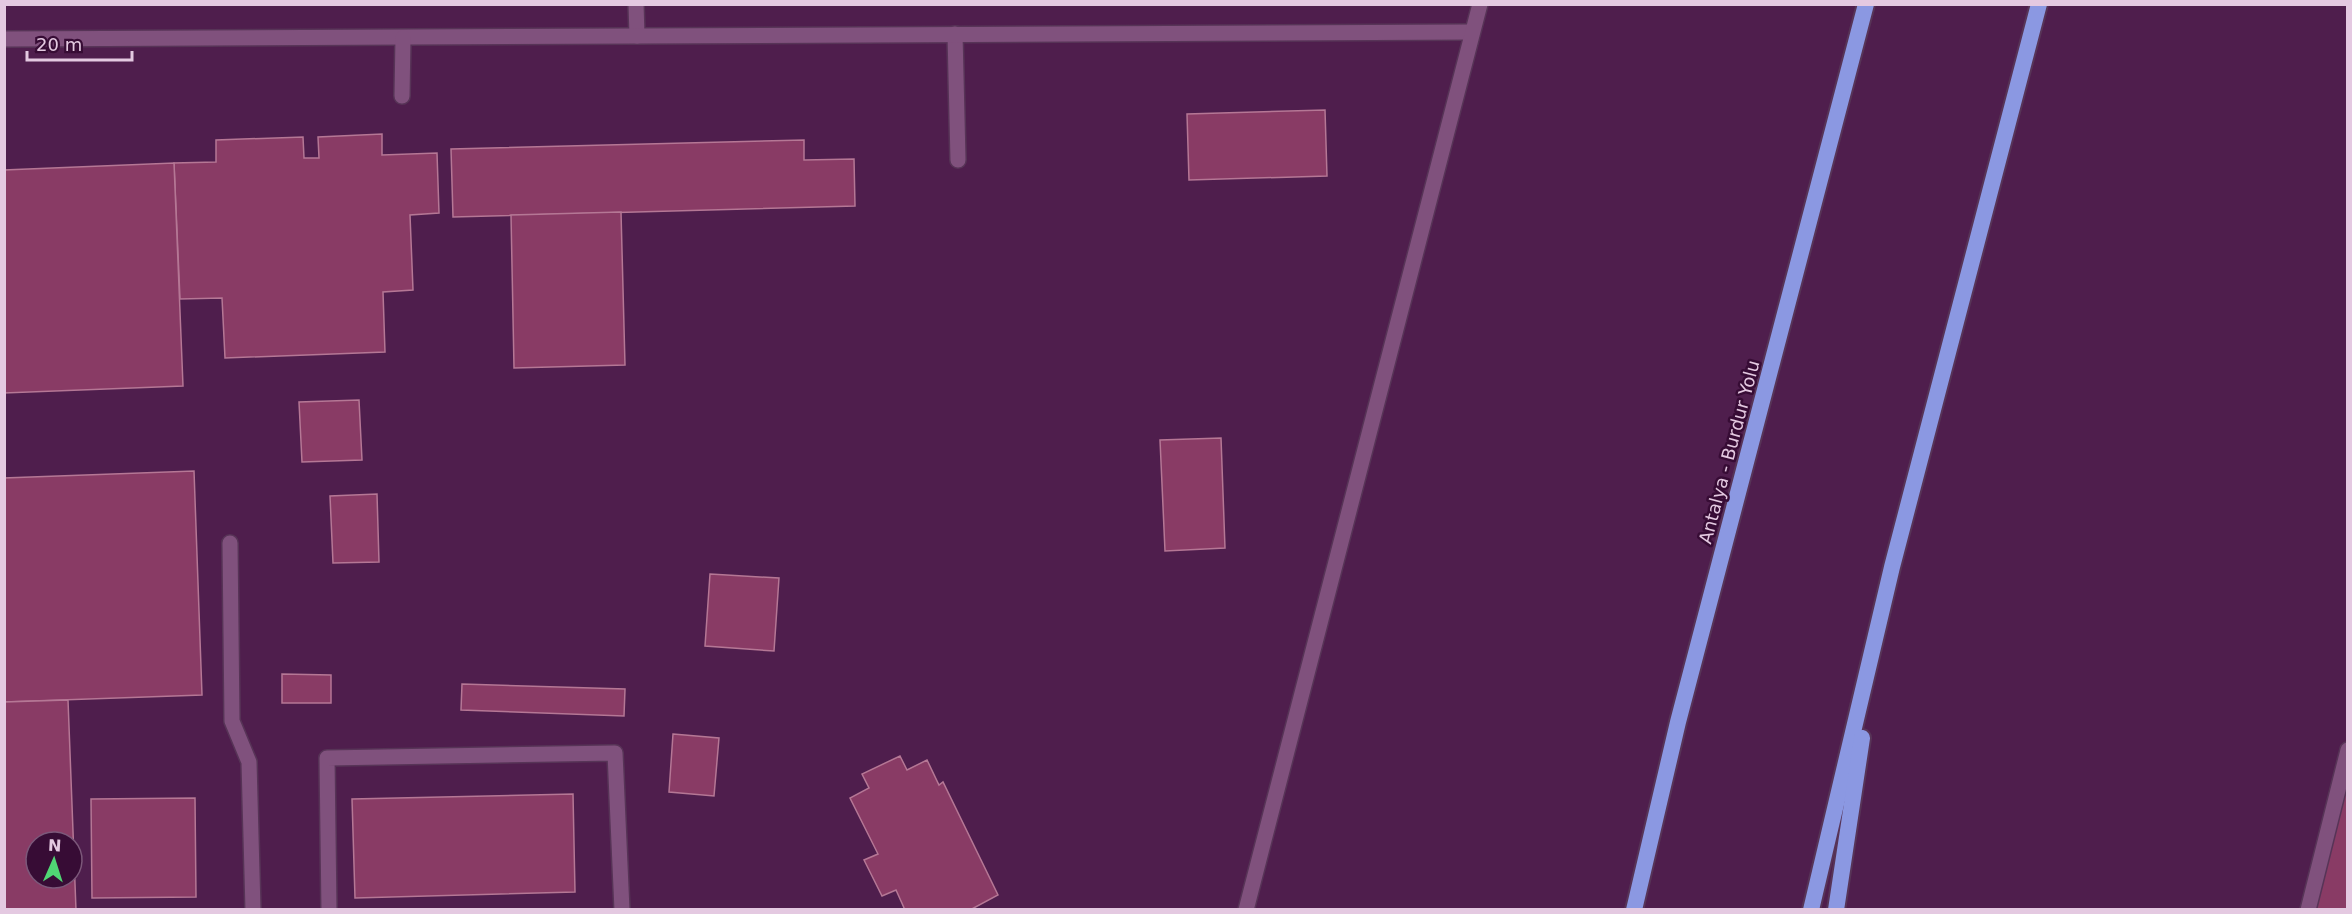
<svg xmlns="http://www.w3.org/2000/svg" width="2352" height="914" font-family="'DejaVu Sans',sans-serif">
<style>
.built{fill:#4f1e4d;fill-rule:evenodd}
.building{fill:#893b65;stroke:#b57795;stroke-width:1.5;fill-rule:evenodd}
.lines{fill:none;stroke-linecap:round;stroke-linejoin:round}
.service-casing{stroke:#573457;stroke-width:18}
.trunk-casing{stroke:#573457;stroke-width:20}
.service{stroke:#80517d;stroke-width:15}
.trunk{stroke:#8b98e2;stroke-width:16}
.labels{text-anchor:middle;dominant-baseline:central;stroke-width:5;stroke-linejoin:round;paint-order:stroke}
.street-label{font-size:18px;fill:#e4c9e1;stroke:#370c35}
</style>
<rect width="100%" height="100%" fill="#411740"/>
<path class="built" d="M 5,5 L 2347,5 L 2347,909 L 5,910 ZM 36,842 L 72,842 L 72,878 L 36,878 Z"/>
<g class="building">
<path d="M 1325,110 L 1327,176 L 1189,180 L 1187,114 Z"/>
<path d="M 382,134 L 382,155 L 437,153 L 439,213 L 410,215 L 413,290 L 383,292 L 385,352 L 225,358 L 222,298 L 180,299 L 174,163 L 216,162 L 216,140 L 303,137 L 304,158 L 319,158 L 318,137 Z"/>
<path d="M 804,140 L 804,160 L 854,159 L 855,206 L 453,217 L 451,149 Z"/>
<path d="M 174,163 L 183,386 L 4,393 L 4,170 Z"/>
<path d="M 621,212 L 625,365 L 514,368 L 511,215 Z"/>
<path d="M 359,400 L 362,460 L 302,462 L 299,402 Z"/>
<path d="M 1221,438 L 1225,548 L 1165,551 L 1160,440 Z"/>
<path d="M 194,471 L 202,695 L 4,702 L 4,478 Z"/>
<path d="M 377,494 L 379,562 L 333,563 L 330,496 Z"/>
<path d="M 710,574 L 779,578 L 774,651 L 705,646 Z"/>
<path d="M 282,674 L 331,675 L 331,703 L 282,703 Z"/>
<path d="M 462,684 L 625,689 L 624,716 L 461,710 Z"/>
<path d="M 68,700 L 76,910 L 4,910 L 4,702 ZM 36,842 L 72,842 L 72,878 L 36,878 Z"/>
<path d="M 673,734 L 719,738 L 714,796 L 669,792 Z"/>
<path d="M 900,756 L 907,770 L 927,760 L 939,785 L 943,782 L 998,895 L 970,910 L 905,910 L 896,890 L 882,896 L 864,860 L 878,854 L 850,798 L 869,788 L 862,774 Z"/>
<path d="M 2348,773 L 2348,910 L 2313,910 Z"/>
<path d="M 573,794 L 575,892 L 355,898 L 352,799 Z"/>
<path d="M 195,798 L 196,897 L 92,898 L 91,799 Z"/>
</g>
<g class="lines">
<g class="service-casing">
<g id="service">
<path d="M 636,4 L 637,36"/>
<path d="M 955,34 L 958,160"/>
<path d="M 4,39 L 1472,32"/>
<path d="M 402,96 L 403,38"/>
<path d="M 230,543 L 232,721 L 249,762 L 253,910"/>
<path d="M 329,910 L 327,758 L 615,753 L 622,910"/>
<path d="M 1246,910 L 1480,4"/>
<path d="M 2308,910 L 2348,750"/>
</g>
</g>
<g class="trunk-casing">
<g id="trunk">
<path d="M 1634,910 L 1678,722 L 1866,4"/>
<path d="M 1811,910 L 1892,567 L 2039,4"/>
<path d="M 1836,910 L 1862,738"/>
</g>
</g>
<use href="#service" class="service"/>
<use href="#trunk" class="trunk"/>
</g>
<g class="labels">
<g class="street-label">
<text transform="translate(1729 452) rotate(-75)">Antalya - Burdur Yolu</text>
</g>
</g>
<rect width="2352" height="914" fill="none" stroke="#e4c9e1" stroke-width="12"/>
<g transform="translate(54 860) rotate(3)"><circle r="28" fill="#370c35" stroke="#7c587a" stroke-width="1.5"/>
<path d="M0-4.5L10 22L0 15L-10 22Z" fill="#50d674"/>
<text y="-9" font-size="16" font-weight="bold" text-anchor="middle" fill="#e4c9e1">N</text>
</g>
<path d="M27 51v9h105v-9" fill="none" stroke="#e4c9e1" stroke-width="3"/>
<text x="36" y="51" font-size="18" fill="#e4c9e1" stroke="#370c35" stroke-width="4.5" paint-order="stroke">20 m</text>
</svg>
